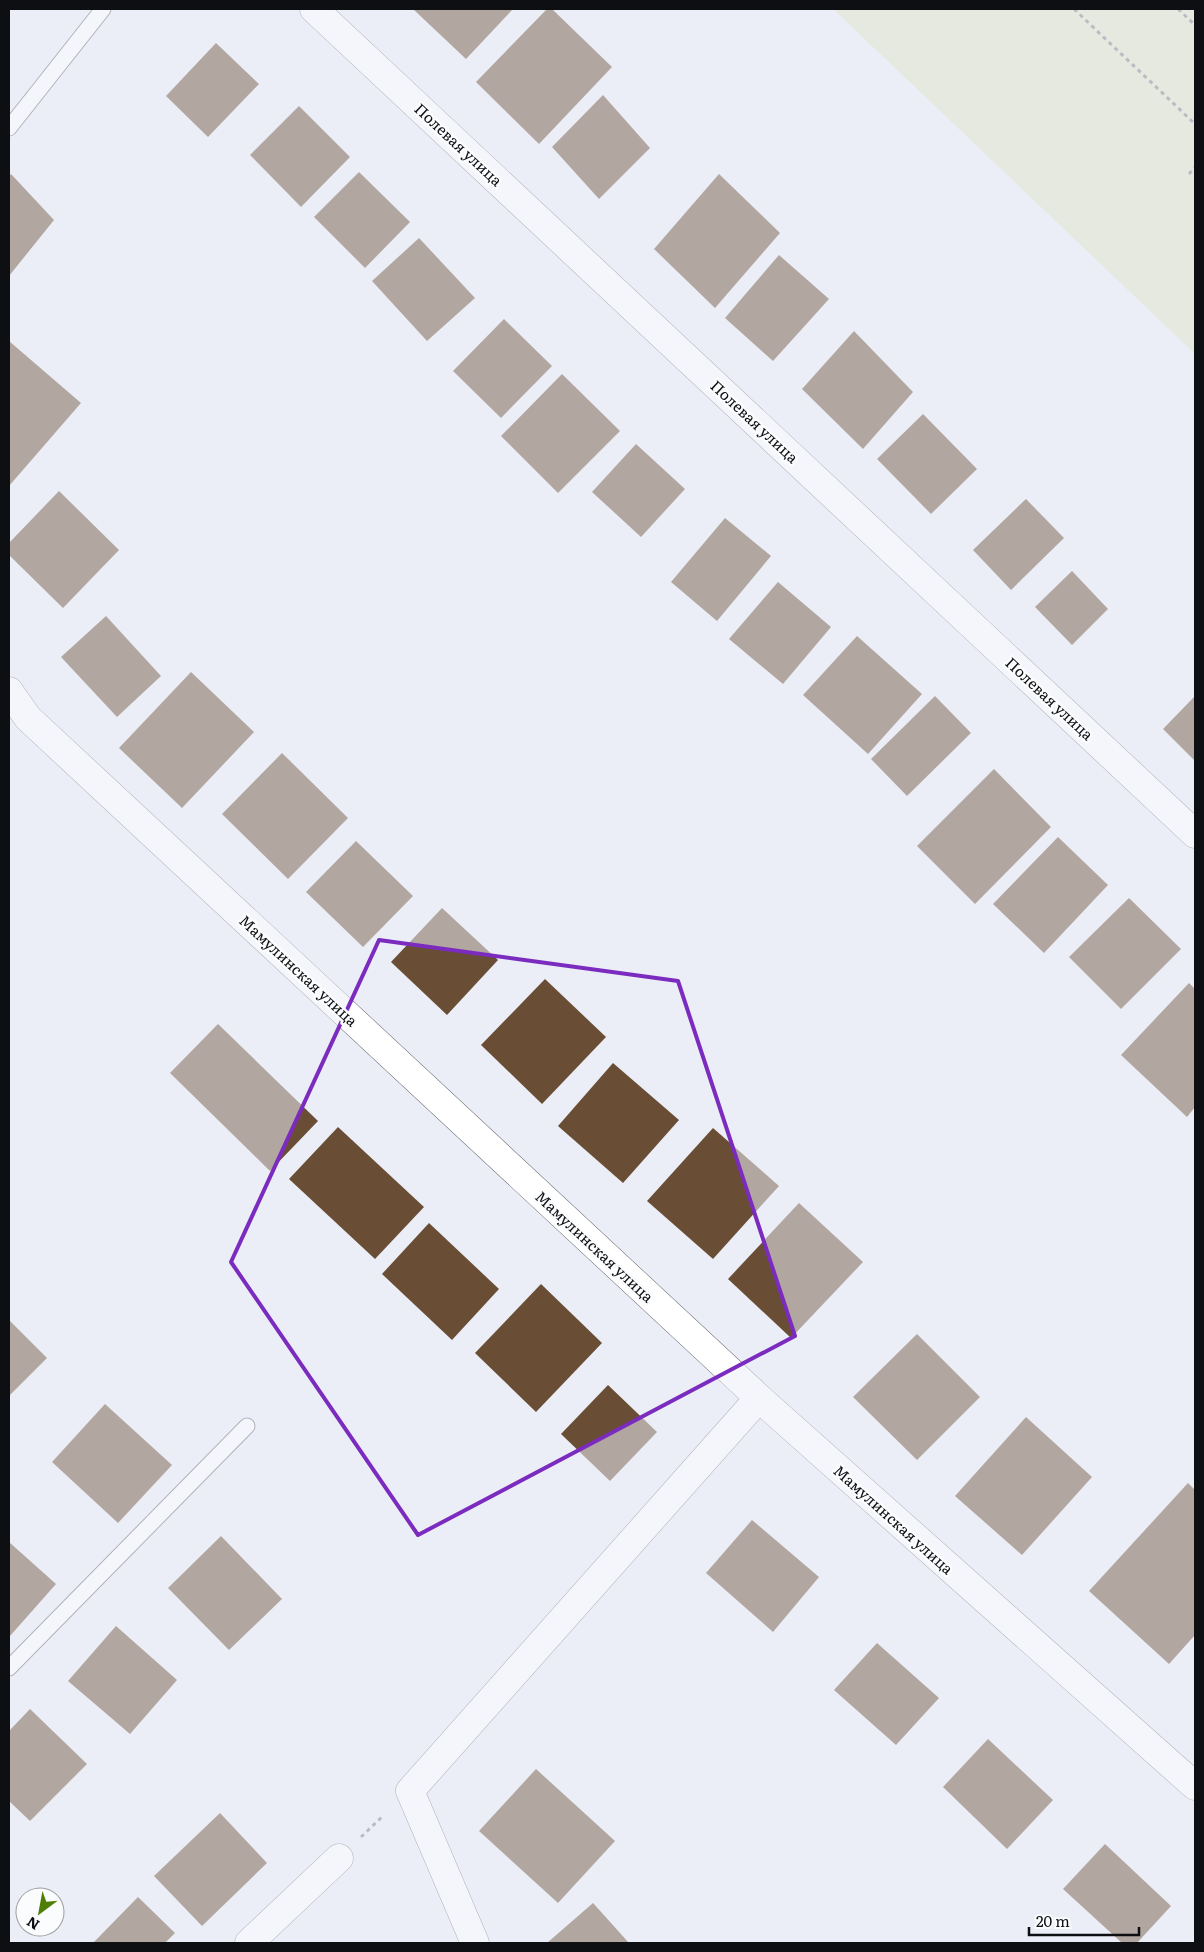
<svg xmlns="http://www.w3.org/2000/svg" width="1204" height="1952" font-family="Literata,serif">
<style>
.green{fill:#dee3c3}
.building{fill:#694e35}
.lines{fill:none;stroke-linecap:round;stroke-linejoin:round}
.lane-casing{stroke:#676971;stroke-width:17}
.street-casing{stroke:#676971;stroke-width:29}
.path{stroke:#7d7f85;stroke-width:3;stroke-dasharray:4 4;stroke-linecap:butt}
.lane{stroke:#fff;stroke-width:15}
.street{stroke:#fff;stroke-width:28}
.marked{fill:none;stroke:#7b2cbf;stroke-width:4;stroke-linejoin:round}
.labels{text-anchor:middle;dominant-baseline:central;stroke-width:5;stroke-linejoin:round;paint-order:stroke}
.street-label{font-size:15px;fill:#0e0f12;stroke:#fbfcfd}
</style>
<rect width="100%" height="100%" fill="#eceef7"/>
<path class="green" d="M 833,9 L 1195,9 L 1195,354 Z"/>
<g class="building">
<path d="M 413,9 L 513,9 L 466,59 Z"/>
<path d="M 547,9 L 552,9 L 612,67 L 539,144 L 476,82 Z"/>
<path d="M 216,43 L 259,84 L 208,137 L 166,96 Z"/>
<path d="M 603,95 L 650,148 L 599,199 L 552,147 Z"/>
<path d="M 299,106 L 350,157 L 301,207 L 250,155 Z"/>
<path d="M 359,172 L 410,222 L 365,268 L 314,217 Z"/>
<path d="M 11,174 L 54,220 L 9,276 L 9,177 Z"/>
<path d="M 719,174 L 780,233 L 715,308 L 654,249 Z"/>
<path d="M 419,238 L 475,298 L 427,341 L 372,281 Z"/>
<path d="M 779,255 L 829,299 L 773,361 L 725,318 Z"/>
<path d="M 504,319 L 552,366 L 501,418 L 453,371 Z"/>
<path d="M 854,331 L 913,392 L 863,449 L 802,389 Z"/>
<path d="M 9,341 L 81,403 L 9,486 Z"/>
<path d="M 562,374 L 620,431 L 558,493 L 501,436 Z"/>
<path d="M 923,414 L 977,469 L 931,514 L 877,459 Z"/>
<path d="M 636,444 L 685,489 L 641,537 L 592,492 Z"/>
<path d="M 59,491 L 119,550 L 63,608 L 9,555 L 9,543 Z"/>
<path d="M 1026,499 L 1064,538 L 1011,590 L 973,550 Z"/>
<path d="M 725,518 L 771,556 L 717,621 L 671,582 Z"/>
<path d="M 1072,571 L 1108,609 L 1072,645 L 1035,607 Z"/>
<path d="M 778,582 L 831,627 L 783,684 L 729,639 Z"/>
<path d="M 106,616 L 161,676 L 117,717 L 61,657 Z"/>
<path d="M 857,636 L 922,694 L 868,754 L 803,695 Z"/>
<path d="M 191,672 L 254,732 L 182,808 L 119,748 Z"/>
<path d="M 935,696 L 971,733 L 907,796 L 871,759 Z"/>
<path d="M 1195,696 L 1195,761 L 1163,729 Z"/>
<path d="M 282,753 L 348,818 L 288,879 L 222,814 Z"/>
<path d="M 994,769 L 1051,827 L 975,904 L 917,846 Z"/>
<path d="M 1058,837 L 1108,885 L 1044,953 L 993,904 Z"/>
<path d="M 356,841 L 413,896 L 363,947 L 306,892 Z"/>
<path d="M 1129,898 L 1181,949 L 1121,1009 L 1069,957 Z"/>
<path d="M 442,908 L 498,960 L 447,1015 L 391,962 Z"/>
<path d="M 545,979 L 606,1037 L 542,1104 L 481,1045 Z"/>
<path d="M 1189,983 L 1195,989 L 1195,1107 L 1187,1117 L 1121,1055 Z"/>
<path d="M 218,1024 L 318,1121 L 270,1171 L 170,1073 Z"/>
<path d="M 613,1063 L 679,1120 L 623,1183 L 558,1126 Z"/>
<path d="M 338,1127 L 424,1207 L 375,1259 L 289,1179 Z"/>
<path d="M 713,1128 L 779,1186 L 713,1259 L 647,1201 Z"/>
<path d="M 799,1203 L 863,1262 L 791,1338 L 728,1279 Z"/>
<path d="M 429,1223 L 499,1289 L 452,1340 L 382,1274 Z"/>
<path d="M 541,1284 L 602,1343 L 536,1412 L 475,1353 Z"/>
<path d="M 9,1320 L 47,1358 L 9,1396 Z"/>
<path d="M 917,1334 L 980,1397 L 917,1460 L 853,1397 Z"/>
<path d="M 608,1385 L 657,1432 L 610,1481 L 561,1434 Z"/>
<path d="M 105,1404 L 172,1465 L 118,1523 L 52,1462 Z"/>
<path d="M 1026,1417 L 1092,1477 L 1022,1555 L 955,1496 Z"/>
<path d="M 1188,1483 L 1195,1490 L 1195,1635 L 1169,1664 L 1089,1591 Z"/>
<path d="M 752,1520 L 819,1577 L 773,1632 L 706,1573 Z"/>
<path d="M 221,1536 L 282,1599 L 229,1650 L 168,1588 Z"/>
<path d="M 9,1542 L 56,1584 L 10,1636 L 9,1635 Z"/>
<path d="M 116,1626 L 177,1680 L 130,1734 L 68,1681 Z"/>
<path d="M 877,1643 L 939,1698 L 896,1745 L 834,1690 Z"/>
<path d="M 30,1709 L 87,1764 L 30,1821 L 9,1801 L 9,1731 Z"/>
<path d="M 988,1739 L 1053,1800 L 1007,1849 L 943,1787 Z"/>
<path d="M 536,1769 L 615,1841 L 558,1903 L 479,1831 Z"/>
<path d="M 220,1813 L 267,1863 L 202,1926 L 154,1876 Z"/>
<path d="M 1105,1844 L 1171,1906 L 1137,1943 L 1122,1943 L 1063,1889 Z"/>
<path d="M 138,1897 L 175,1933 L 165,1943 L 93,1943 Z"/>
<path d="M 593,1903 L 629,1943 L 547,1943 Z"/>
</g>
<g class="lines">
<g class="lane-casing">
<g id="lane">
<path d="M 9,128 L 103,9"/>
<path d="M 9,1668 L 247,1426"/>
</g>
</g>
<g class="street-casing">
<g id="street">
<path d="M 314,9 L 1195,834"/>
<path d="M 9,691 L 28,718 L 759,1398 L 1195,1786"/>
<path d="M 249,1943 L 339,1858"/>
<path d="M 475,1943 L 410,1791 L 759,1398"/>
</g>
</g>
<g class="path">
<path d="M 1074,9 L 1195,124"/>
<path d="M 1178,9 L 1195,25"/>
<path d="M 1189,174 L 1195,167"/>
<path d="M 361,1837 L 384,1815"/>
</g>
<use href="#lane" class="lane"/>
<use href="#street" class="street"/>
</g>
<path d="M0 0H1204V1952H0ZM 379,940 L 678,981 L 795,1336 L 418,1535 L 231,1262 Z" fill="#eceef7" fill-opacity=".55" fill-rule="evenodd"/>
<path class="marked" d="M 379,940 L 678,981 L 795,1336 L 418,1535 L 231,1262 Z"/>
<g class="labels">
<g class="street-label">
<text transform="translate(459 144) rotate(43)">Полевая улица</text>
<text transform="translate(755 421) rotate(43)">Полевая улица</text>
<text transform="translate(1050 698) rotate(43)">Полевая улица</text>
<text transform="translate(299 970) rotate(43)">Мамулинская улица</text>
<text transform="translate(595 1246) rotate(43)">Мамулинская улица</text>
<text transform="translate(894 1519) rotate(42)">Мамулинская улица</text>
</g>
</g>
<rect width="1204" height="1952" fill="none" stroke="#0e0f12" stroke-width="20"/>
<g transform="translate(40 1912) rotate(212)"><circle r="24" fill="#fbfcfd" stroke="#9c9d9f"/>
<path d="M0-4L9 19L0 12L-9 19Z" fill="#4e7e08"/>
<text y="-8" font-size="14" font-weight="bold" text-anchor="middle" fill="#0e0f12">N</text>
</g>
<path d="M1029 1927v8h110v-8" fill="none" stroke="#0e0f12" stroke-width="2.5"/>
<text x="1036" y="1927" font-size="15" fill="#0e0f12" stroke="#fbfcfd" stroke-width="4" paint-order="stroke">20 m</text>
</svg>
